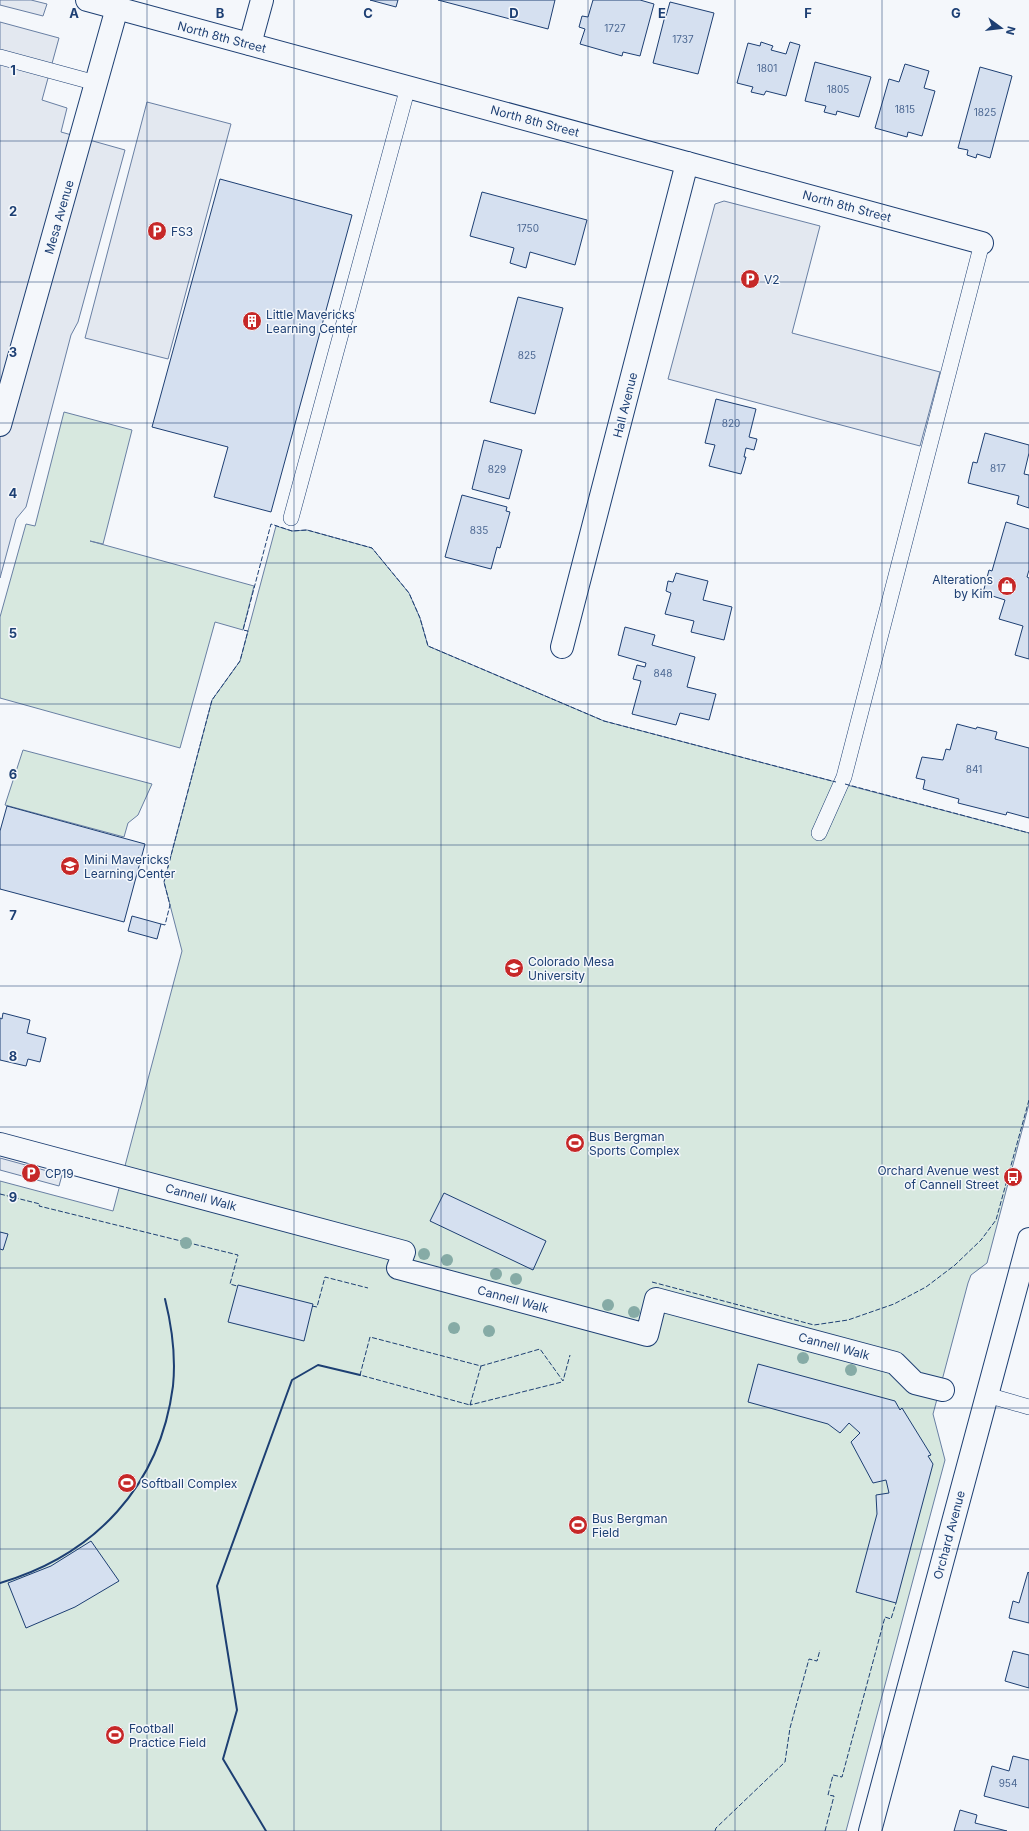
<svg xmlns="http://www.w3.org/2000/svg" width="1029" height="1831" font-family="Inter,sans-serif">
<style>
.green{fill:#d7e8df;stroke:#687fa3}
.parking{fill:#e3e8f0;stroke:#687fa3}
.building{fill:#d5e0f0;stroke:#1d3f73}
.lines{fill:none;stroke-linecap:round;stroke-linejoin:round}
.lane-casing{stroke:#1d3f73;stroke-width:16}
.street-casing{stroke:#1d3f73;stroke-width:24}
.secondary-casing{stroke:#1d3f73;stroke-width:24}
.lane{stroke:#f4f7fb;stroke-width:15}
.street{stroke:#f4f7fb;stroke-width:22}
.secondary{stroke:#f4f7fb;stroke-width:22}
.fence{stroke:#1d3f73;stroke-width:1;stroke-dasharray:5 2;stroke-linecap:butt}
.wall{stroke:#1d3f73;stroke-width:2}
.tree{fill:#86aba6}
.grid{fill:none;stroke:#1d3f73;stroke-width:1;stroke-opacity:0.55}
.labels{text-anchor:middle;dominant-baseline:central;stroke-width:3;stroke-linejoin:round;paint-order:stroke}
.number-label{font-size:10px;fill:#4b6792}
.street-label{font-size:12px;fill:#1d3f73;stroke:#f4f7fb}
.poi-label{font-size:12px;fill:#1d3f73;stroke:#f4f7fb;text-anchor:start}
.grid-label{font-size:13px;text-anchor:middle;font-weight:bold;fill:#1d3f73;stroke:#f4f7fb;stroke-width:3;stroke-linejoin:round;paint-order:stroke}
</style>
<rect width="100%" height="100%" fill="#f4f7fb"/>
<g class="green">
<path d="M 64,412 L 132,430 L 103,544 L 90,541 L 254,586 L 243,630 L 215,622 L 180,748 L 0,698 L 0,617 L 26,524 L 35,526 Z"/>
<path d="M 276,526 L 292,531 L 307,530 L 372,548 L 409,593 L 420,618 L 428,646 L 604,721 L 1029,833 L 1029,1104 L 987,1263 L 971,1275 L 968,1283 L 933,1414 L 945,1460 L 846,1831 L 0,1831 L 0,1181 L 113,1211 L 182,951 L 164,882 L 212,700 L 240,661 Z"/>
<path d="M 23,750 L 152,784 L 138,815 L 128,823 L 124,837 L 5,805 Z"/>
</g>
<g class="parking">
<path d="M 0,0 L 31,0 L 47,4 L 43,16 L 0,5 Z"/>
<path d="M 0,22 L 59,38 L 42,100 L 67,108 L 61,132 L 125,150 L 78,322 L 71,335 L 26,507 L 16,519 L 0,578 Z"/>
<path d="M 147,102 L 231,124 L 168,359 L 85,338 Z"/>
<path d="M 724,201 L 820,226 L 792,333 L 940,372 L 920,446 L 668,379 L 715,204 Z"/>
<path d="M 0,1158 L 62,1175 L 59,1186 L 0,1170 Z"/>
</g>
<g class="building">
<path d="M 370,0 L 398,0 L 396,7 Z"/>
<path d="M 438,0 L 555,0 L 548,29 Z"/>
<path d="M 593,0 L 640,0 L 654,4 L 640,56 L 623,52 L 622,56 L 580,44 L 585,29 L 579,27 L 582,16 L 588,17 Z"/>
<path d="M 670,2 L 714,13 L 698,74 L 653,63 L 665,16 L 666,16 Z"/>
<path d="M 761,42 L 773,46 L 771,50 L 786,54 L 790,42 L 800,45 L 786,96 L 766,91 L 764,95 L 751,92 L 753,87 L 737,83 L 748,43 L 760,46 Z"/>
<path d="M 815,62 L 871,77 L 859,117 L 837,111 L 836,115 L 824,112 L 826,106 L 805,101 Z"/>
<path d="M 905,64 L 929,71 L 924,88 L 935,91 L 922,136 L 908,132 L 907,137 L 875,128 L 889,79 L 899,82 Z"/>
<path d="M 980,67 L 1012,76 L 990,158 L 977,154 L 976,158 L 967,155 L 968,150 L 958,148 Z"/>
<path d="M 220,179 L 352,215 L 271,512 L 214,497 L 228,447 L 152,427 Z"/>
<path d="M 482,192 L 587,220 L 575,265 L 530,252 L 526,268 L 510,263 L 514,248 L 470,236 Z"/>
<path d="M 518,297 L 563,308 L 535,414 L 490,402 Z"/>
<path d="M 716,399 L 756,409 L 749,437 L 757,439 L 754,450 L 746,448 L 744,457 L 746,457 L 741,474 L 709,466 L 715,445 L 705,443 Z"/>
<path d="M 985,433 L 1029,445 L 1029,453 L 1024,474 L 1029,475 L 1029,508 L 1017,504 L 1019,496 L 968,483 L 973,462 L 977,463 Z"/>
<path d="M 484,440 L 522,450 L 509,499 L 472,489 Z"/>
<path d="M 462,495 L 507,507 L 506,511 L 510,512 L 500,548 L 497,547 L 491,569 L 445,557 Z"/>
<path d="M 1006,522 L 1029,529 L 1029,570 L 1027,577 L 1029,578 L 1029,659 L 1015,655 L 1023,626 L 999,619 L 1005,600 L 983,593 L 989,570 L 992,571 Z"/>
<path d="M 676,573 L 708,581 L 703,600 L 732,607 L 724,640 L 691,632 L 694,621 L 665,614 L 671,593 L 666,591 L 668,581 L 673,582 Z"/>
<path d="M 625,627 L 655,635 L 652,645 L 695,657 L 687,687 L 716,694 L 709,720 L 680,713 L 676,725 L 632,714 L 641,681 L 633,679 L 637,665 L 645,667 L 646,663 L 618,655 Z"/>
<path d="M 957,724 L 976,729 L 977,727 L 997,732 L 995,739 L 1029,748 L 1029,818 L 1007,812 L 1006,815 L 958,803 L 959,799 L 923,789 L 925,780 L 916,778 L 922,757 L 943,760 L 946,749 L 950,750 Z"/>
<path d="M 7,806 L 145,844 L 124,922 L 0,889 L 0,831 Z"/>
<path d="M 132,916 L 161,924 L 157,939 L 128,931 Z"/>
<path d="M 3,1013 L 30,1020 L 27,1033 L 46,1038 L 40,1062 L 28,1059 L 26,1066 L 0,1060 L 0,1018 L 2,1019 Z"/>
<path d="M 444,1193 L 546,1241 L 533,1270 L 430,1221 Z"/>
<path d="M 0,1232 L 8,1234 L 3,1250 L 0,1249 Z"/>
<path d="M 238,1285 L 313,1304 L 304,1341 L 228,1322 Z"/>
<path d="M 758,1364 L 895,1401 L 900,1410 L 902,1408 L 931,1455 L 928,1456 L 933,1464 L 896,1603 L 856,1592 L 877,1514 L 876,1495 L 889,1493 L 886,1480 L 873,1483 L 851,1442 L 860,1433 L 849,1423 L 840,1433 L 828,1424 L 748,1402 Z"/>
<path d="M 91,1541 L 119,1581 L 75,1607 L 26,1628 L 8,1583 L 51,1566 Z"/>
<path d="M 1028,1572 L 1029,1573 L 1029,1623 L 1009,1618 L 1013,1601 L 1019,1603 Z"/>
<path d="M 1013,1651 L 1029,1655 L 1029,1688 L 1005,1681 Z"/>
<path d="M 1013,1756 L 1029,1760 L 1029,1808 L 984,1796 L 992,1766 L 1009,1771 Z"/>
<path d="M 960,1810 L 977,1815 L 975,1823 L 1007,1831 L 954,1831 Z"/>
</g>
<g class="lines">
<g class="lane-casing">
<g id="lane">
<path d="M 0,57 L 96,83"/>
<path d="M 291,518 L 408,87"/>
<path d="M 819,833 L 844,777 L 982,243"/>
<path d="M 987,1395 L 1029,1407"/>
</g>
</g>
<g class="street-casing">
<g id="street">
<path d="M 87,0 L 982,243"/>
<path d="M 250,44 L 262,0"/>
<path d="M 0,425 L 117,8"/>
<path d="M 562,647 L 687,163"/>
<path d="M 0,1144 L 404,1252 L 398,1268 L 647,1335 L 656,1299 L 895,1363 L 915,1383 L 943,1390"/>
</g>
</g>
<g class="secondary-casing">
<path id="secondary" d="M 870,1831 L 1029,1239"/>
</g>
<use href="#lane" class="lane"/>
<use href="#street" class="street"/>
<use href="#secondary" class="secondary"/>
<g class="fence">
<path d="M 845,784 L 1029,833"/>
<path d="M 161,924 L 165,925 L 170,905 L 164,882 L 212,700 L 240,661 L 248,631 L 243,630 L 271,524 L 292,531 L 307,530 L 372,548 L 409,593 L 420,618 L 428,646 L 604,721 L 836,782"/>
<path d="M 0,1194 L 40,1204 L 39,1206 L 238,1255 L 230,1284 L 237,1286"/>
<path d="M 652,1282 L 814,1325 L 848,1320 L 894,1304 L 926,1287 L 955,1265 L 981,1240 L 996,1220 L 1029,1100"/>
<path d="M 312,1306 L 317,1307 L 325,1277 L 368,1288"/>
<path d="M 481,1366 L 470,1405 L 360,1375 L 370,1337 L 481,1366 L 540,1349 L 563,1381 L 570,1355"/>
<path d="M 471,1403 L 470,1405 L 562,1382"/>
<path d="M 715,1831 L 716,1828 L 785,1762 L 790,1728 L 809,1659 L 817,1661 L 820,1650"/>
<path d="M 825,1831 L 834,1796 L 828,1795 L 833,1775 L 842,1777 L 885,1617 L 891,1619 L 896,1603"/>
</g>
<g class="wall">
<path d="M 0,1583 C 95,1555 160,1486 173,1386 C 176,1356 172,1327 165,1299"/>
<path d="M 266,1831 L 223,1759 L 237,1710 L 217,1586 L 292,1380 L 318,1365 L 360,1375"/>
</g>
</g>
<g class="tree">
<circle cx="186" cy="1243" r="6"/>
<circle cx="424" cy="1254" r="6"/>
<circle cx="447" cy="1260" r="6"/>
<circle cx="496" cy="1274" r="6"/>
<circle cx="516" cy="1279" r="6"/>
<circle cx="608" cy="1305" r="6"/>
<circle cx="634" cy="1312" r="6"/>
<circle cx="454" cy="1328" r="6"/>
<circle cx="489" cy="1331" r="6"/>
<circle cx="803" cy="1358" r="6"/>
<circle cx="851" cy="1370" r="6"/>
</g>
<path class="grid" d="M 147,0 L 147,1831M 294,0 L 294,1831M 441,0 L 441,1831M 588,0 L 588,1831M 735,0 L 735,1831M 882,0 L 882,1831M 0,141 L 1029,141M 0,282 L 1029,282M 0,423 L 1029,423M 0,563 L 1029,563M 0,704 L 1029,704M 0,845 L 1029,845M 0,986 L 1029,986M 0,1127 L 1029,1127M 0,1268 L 1029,1268M 0,1408 L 1029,1408M 0,1549 L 1029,1549M 0,1690 L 1029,1690"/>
<defs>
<g id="parking-disc" transform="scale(1)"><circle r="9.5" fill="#c62828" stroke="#f4f7fb"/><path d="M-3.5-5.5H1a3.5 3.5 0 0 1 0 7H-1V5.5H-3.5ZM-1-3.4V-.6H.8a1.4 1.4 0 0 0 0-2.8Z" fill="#fff"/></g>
<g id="building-disc" transform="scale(1)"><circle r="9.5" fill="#c62828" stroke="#f4f7fb"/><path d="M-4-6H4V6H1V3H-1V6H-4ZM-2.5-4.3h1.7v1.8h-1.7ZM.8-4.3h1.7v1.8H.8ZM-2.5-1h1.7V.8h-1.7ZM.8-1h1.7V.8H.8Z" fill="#fff"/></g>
<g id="shop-disc" transform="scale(1)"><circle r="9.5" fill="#c62828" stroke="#f4f7fb"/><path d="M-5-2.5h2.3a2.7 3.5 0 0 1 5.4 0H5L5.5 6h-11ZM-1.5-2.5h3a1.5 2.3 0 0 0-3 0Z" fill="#fff"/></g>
<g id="school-disc" transform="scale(1)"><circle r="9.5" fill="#c62828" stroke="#f4f7fb"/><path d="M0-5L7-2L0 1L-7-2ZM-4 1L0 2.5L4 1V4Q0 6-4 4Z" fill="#fff"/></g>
<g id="university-disc" transform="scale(1)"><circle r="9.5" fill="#c62828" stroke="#f4f7fb"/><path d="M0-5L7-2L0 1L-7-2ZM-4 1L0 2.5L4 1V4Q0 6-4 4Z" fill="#fff"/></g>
<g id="stadium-disc" transform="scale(1)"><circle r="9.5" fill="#c62828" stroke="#f4f7fb"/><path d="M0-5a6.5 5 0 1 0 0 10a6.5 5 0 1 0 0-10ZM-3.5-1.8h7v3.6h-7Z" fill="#fff"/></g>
<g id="bus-disc" transform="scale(1)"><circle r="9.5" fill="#c62828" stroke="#f4f7fb"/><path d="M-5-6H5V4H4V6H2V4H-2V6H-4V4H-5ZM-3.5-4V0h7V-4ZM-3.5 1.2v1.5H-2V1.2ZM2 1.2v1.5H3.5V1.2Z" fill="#fff"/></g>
</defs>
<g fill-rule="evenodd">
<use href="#parking-disc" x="157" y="231"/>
<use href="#parking-disc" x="750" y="279"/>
<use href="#building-disc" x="252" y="321"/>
<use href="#shop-disc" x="1007" y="586"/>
<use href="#school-disc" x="70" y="866"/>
<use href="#university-disc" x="514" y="968"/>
<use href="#stadium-disc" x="575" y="1143"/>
<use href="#parking-disc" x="31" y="1173"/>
<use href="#bus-disc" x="1013" y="1177"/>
<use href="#stadium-disc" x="127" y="1483"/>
<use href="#stadium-disc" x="578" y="1525"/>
<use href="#stadium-disc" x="115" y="1735"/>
</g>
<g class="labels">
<g class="number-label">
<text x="615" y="28">1727</text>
<text x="683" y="39">1737</text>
<text x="767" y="68">1801</text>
<text x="838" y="89">1805</text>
<text x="905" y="109">1815</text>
<text x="985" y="112">1825</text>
<text x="528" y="228">1750</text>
<text x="527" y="355">825</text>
<text x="731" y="423">820</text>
<text x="998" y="468">817</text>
<text x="497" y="469">829</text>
<text x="479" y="530">835</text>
<text x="663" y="673">848</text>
<text x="974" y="769">841</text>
<text x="1008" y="1783">954</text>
</g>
<g class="street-label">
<text transform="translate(222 37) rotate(15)">North 8th Street</text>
<text transform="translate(535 121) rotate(15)">North 8th Street</text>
<text transform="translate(847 206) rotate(15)">North 8th Street</text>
<text transform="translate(59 217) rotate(-74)">Mesa Avenue</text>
<text transform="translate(625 405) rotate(-76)">Hall Avenue</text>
<text transform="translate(201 1197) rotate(15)">Cannell Walk</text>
<text transform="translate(513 1299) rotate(15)">Cannell Walk</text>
<text transform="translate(834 1346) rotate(15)">Cannell Walk</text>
<text transform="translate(949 1535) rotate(-75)">Orchard Avenue</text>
</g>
<g class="poi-label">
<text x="171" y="231">FS3</text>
<text x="764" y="279">V2</text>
<text x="266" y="314">Little Mavericks<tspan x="266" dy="14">Learning Center</tspan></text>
<text x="993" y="579" text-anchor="end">Alterations<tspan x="993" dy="14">by Kim</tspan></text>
<text x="84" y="859">Mini Mavericks<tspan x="84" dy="14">Learning Center</tspan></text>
<text x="528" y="961">Colorado Mesa<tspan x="528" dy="14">University</tspan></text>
<text x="589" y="1136">Bus Bergman<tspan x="589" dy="14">Sports Complex</tspan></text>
<text x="999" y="1170" text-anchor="end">Orchard Avenue west<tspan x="999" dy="14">of Cannell Street</tspan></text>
<text x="45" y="1173">CP19</text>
<text x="141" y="1483">Softball Complex</text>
<text x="592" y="1518">Bus Bergman<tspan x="592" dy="14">Field</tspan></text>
<text x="129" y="1728">Football<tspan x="129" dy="14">Practice Field</tspan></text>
</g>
</g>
<g class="grid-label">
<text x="74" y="18">A</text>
<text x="220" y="18">B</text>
<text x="368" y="18">C</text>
<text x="514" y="18">D</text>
<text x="662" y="18">E</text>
<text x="808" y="18">F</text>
<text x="956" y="18">G</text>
<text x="13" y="75">1</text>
<text x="13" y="216">2</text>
<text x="13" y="357">3</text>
<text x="13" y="498">4</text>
<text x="13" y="638">5</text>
<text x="13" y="779">6</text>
<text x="13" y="920">7</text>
<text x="13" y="1061">8</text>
<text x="13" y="1202">9</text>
</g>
<g transform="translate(1001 28) rotate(105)" stroke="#f4f7fb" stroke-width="3" paint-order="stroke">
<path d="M0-3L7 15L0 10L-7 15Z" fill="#1d3f73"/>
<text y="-6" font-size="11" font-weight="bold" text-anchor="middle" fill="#1d3f73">N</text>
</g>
</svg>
